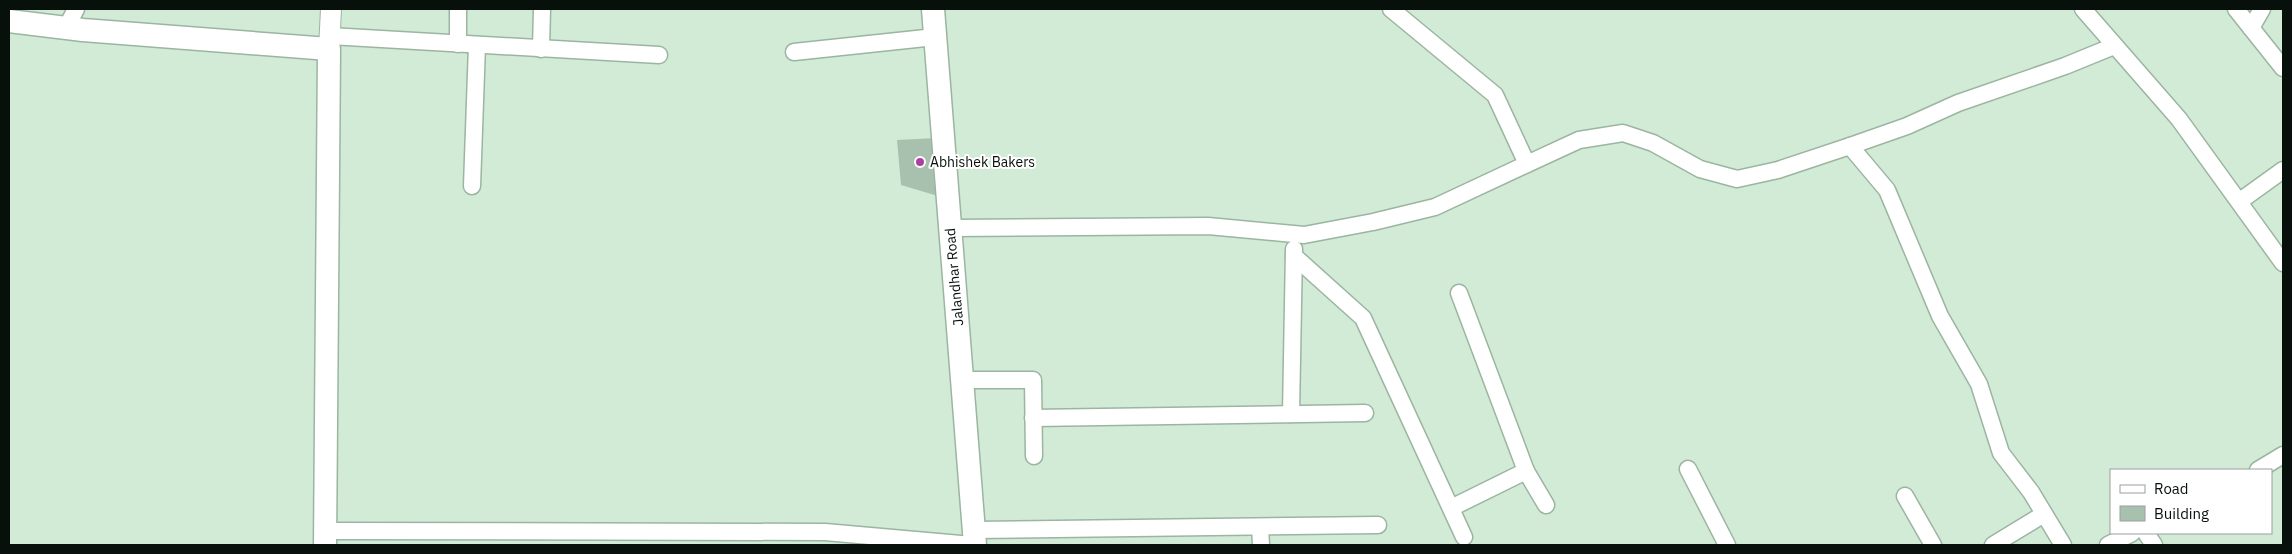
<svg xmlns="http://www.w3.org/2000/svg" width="2292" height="554" font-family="'IBM Plex Sans',sans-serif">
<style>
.building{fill:#a7c1ae}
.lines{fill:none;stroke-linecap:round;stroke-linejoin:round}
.minor-casing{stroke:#9bb5a1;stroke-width:19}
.tertiary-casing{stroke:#9bb5a1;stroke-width:22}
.secondary-casing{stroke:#9bb5a1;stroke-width:25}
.minor{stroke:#fff;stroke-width:16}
.tertiary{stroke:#fff;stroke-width:20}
.secondary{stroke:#fff;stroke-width:22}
.poi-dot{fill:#ac3f9f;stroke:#fff;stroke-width:2}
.labels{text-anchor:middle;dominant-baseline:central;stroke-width:4;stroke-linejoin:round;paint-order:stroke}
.poi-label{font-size:14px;fill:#07100a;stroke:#fff;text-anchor:start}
.street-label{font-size:14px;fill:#07100a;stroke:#fff}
</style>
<rect width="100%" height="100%" fill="#d1ebd7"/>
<path class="building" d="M 936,138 L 948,199 L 901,185 L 897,140 Z"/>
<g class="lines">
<g class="minor-casing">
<g id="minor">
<path d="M 2083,9 L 2179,119 L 2283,263"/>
<path d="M 2236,9 L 2283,68"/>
<path d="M 66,28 L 76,9"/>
<path d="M 2251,28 L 2262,9"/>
<path d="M 330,36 L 659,55"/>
<path d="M 458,44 L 458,9"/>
<path d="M 541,49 L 542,9"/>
<path d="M 794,52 L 935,37"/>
<path d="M 1850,146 L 1887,190 L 1940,316 L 1979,384 L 2001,453 L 2031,492 L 2063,545"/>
<path d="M 1527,164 L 1579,140 L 1623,133 L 1653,143 L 1700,169 L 1737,179 L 1778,170 L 1850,146 L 1907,126 L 1958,103 L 2065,66 L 2114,46"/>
<path d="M 472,186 L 477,45"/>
<path d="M 2240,201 L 2283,170"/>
<path d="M 950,228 L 1208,226 L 1304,235 L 1373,222 L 1435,207 L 1527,164 L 1495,95 L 1391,9"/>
<path d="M 1294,256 L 1363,318 L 1464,537"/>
<path d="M 1459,293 L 1526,471 L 1546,505"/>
<path d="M 962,380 L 1033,380 L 1034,456"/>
<path d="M 1291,414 L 1294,249"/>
<path d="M 1033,418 L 1365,413"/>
<path d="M 1688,469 L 1727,545"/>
<path d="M 2258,470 L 2283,455"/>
<path d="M 1905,496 L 1933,545"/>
<path d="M 1451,508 L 1526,471"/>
<path d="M 1260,527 L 1261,545"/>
<path d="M 974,530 L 1378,525"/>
<path d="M 326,531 L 825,532 L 972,545"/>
<path d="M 2146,533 L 2154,545"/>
<path d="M 1993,545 L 2044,514"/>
<path d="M 2108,545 L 2132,533"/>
</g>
</g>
<g class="tertiary-casing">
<path id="tertiary" d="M 329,49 L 331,9"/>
</g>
<g class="secondary-casing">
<g id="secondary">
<path d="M 933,9 L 975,545"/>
<path d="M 9,21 L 83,30 L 329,49 L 325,545"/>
</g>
</g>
<use href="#minor" class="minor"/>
<use href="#tertiary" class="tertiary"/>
<use href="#secondary" class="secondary"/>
</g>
<circle class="poi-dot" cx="920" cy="162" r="5"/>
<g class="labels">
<g class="poi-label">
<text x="930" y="162">Abhishek Bakers</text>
</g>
<g class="street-label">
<text transform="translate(954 277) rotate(-95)">Jalandhar Road</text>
</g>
</g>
<rect width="2292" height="554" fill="none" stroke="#07100a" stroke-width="20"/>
<rect x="2110" y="469" width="162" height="65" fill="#ffffff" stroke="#9c9f9d"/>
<rect x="2120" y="485" width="25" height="8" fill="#ffffff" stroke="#9c9f9d"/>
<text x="2154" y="494" font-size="15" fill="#07100a">Road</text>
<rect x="2120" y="506" width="25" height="15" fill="#a7c1ae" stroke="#9c9f9d"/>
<text x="2154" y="519" font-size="15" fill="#07100a">Building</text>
</svg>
